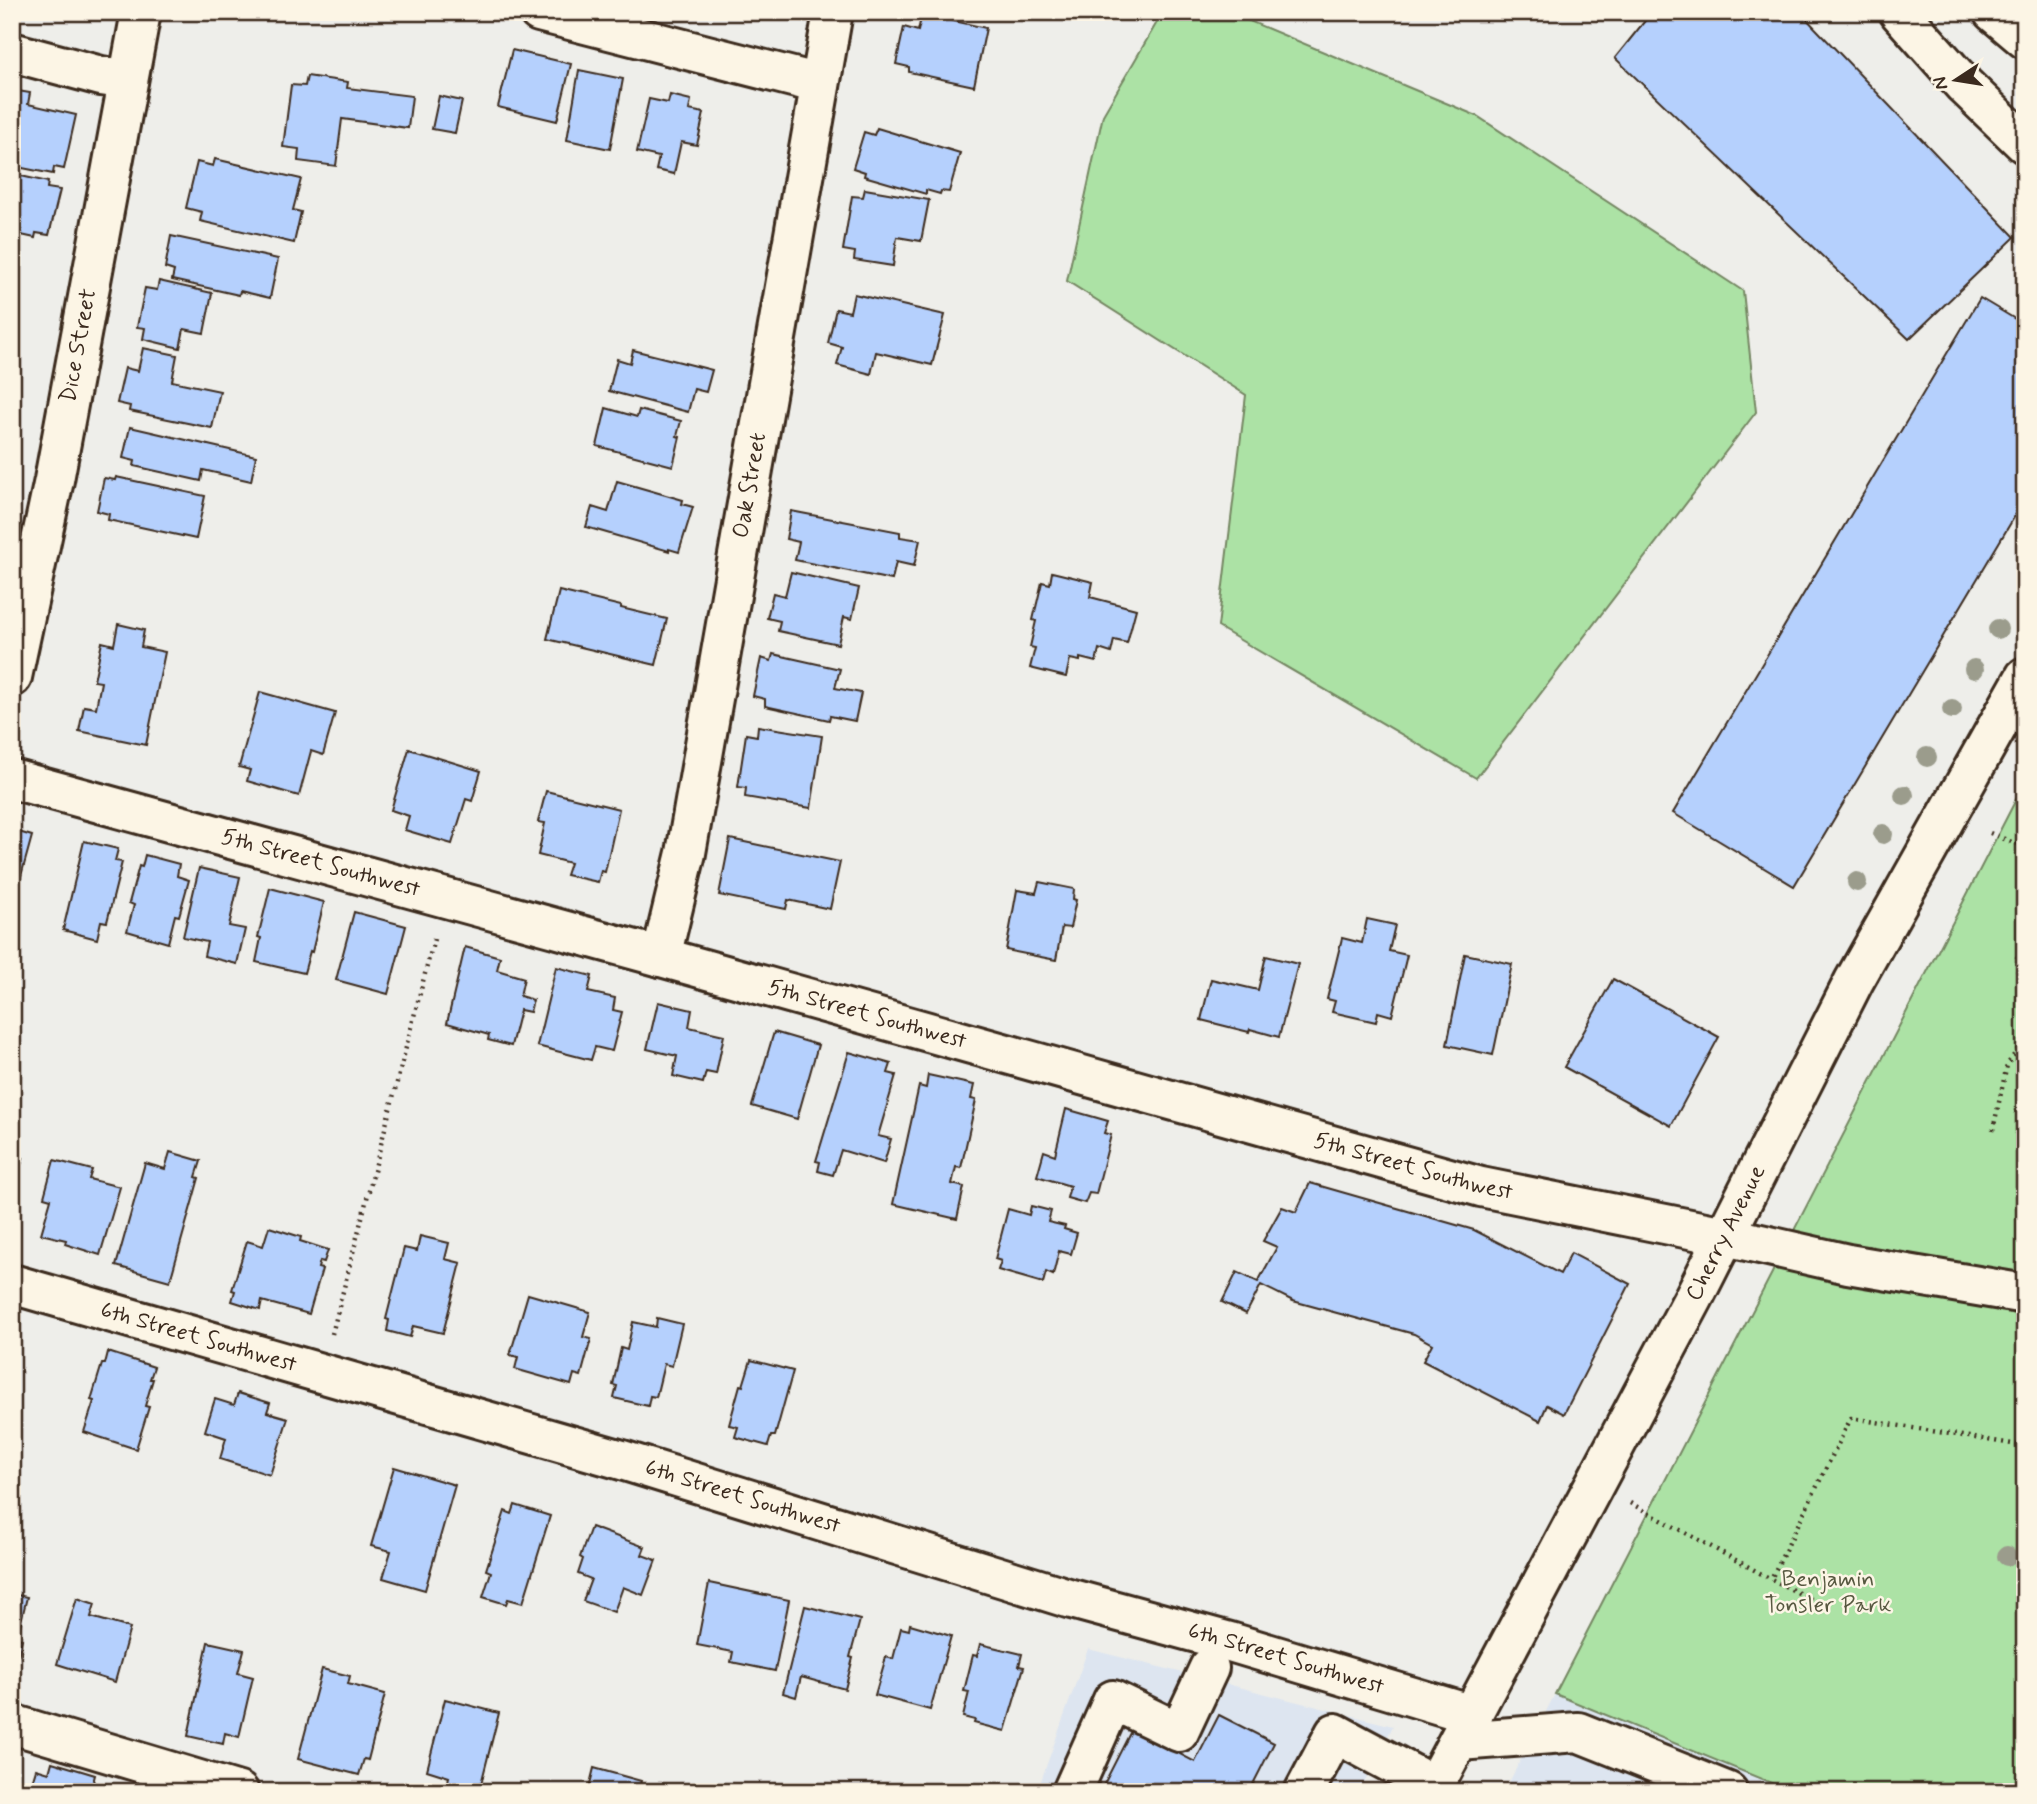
<svg xmlns="http://www.w3.org/2000/svg" width="2037" height="1804" font-family="Mynerve,sans-serif">
<style>
.built{fill:#dde5f0}
.green{fill:#ace2a5;stroke:#748662;stroke-width:2}
.building{fill:#b5d0fd;stroke:#3b2a1e;stroke-width:2}
.lines{fill:none;stroke-linecap:round;stroke-linejoin:round}
.minor-casing{stroke:#3b2a1e;stroke-width:44}
.major-casing{stroke:#3b2a1e;stroke-width:44}
.path{stroke:#3b2a1e;stroke-width:4.5;stroke-dasharray:2 5;stroke-linecap:butt}
.minor{stroke:#fcf5e5;stroke-width:38}
.major{stroke:#fcf5e5;stroke-width:38}
.tree{fill:#9b9c8c}
.labels{text-anchor:middle;dominant-baseline:central;stroke-width:5;stroke-linejoin:round;paint-order:stroke}
.street-label{font-size:23px;fill:#3b2a1e;stroke:#fcf5e5}
.park-label{font-size:23px;fill:#575840;stroke:#fcf5e5}
</style>
<rect width="100%" height="100%" fill="#eeeeea"/>
<filter id="ink" filterUnits="userSpaceOnUse"><feTurbulence type="fractalNoise" baseFrequency=".0143" numOctaves="2"/><feDisplacementMap in="SourceGraphic" scale="14" xChannelSelector="R" yChannelSelector="G"/><feConvolveMatrix kernelMatrix="1 2 1 2 8 2 1 2 1" color-interpolation-filters="sRGB"/></filter>
<g filter="url(#ink)">
<g class="built">
<path d="M 1088,1649 L 1393,1726 L 1359,1792 L 1037,1792 Z"/>
<path d="M 1555,1694 L 1793,1792 L 1504,1792 Z"/>
</g>
<g class="green">
<path d="M 1163,12 L 1228,12 L 1477,116 L 1743,291 L 1756,412 L 1476,778 L 1218,627 L 1246,395 L 1067,281 L 1103,115 Z"/>
<path d="M 2025,782 L 2025,1792 L 1793,1792 L 1555,1694 Z"/>
</g>
<g class="building">
<path d="M 1652,12 L 1800,12 L 2015,237 L 1909,339 L 1615,58 Z"/>
<path d="M 922,14 L 986,28 L 974,86 L 909,72 L 909,67 L 896,64 L 904,27 L 918,31 Z"/>
<path d="M 512,50 L 571,64 L 557,121 L 498,107 Z"/>
<path d="M 579,70 L 623,79 L 610,149 L 567,140 Z"/>
<path d="M 307,76 L 348,82 L 347,88 L 412,96 L 408,128 L 342,119 L 336,166 L 298,161 L 299,149 L 283,147 L 291,85 L 305,86 Z"/>
<path d="M 12,90 L 30,93 L 28,104 L 76,115 L 64,169 L 54,167 L 53,174 L 12,166 Z"/>
<path d="M 670,95 L 691,100 L 689,110 L 704,113 L 697,145 L 681,142 L 674,174 L 656,170 L 659,157 L 637,152 L 649,99 L 668,103 Z"/>
<path d="M 439,96 L 462,101 L 455,133 L 432,129 Z"/>
<path d="M 877,128 L 960,153 L 949,192 L 941,191 L 940,194 L 926,190 L 926,194 L 864,176 L 865,172 L 853,168 L 864,132 L 874,135 Z"/>
<path d="M 215,159 L 301,179 L 293,210 L 301,212 L 294,243 L 200,221 L 202,212 L 186,208 L 197,162 L 213,166 Z"/>
<path d="M 12,174 L 48,182 L 47,188 L 60,190 L 49,235 L 36,233 L 35,238 L 12,233 Z"/>
<path d="M 865,189 L 929,200 L 921,241 L 897,237 L 893,266 L 854,260 L 855,252 L 843,250 L 852,196 L 863,197 Z"/>
<path d="M 171,236 L 278,259 L 270,298 L 240,291 L 239,295 L 172,280 L 174,271 L 165,268 Z"/>
<path d="M 159,281 L 212,293 L 204,333 L 184,329 L 180,348 L 143,339 L 145,328 L 137,327 L 145,288 L 157,290 Z"/>
<path d="M 854,294 L 945,315 L 932,365 L 876,352 L 871,374 L 837,365 L 842,347 L 828,343 L 836,309 L 850,312 Z"/>
<path d="M 1980,298 L 2025,325 L 2025,499 L 1794,886 L 1673,813 Z"/>
<path d="M 143,348 L 177,355 L 172,381 L 220,391 L 212,428 L 129,411 L 130,406 L 117,403 L 125,368 L 138,371 Z"/>
<path d="M 633,350 L 712,370 L 706,392 L 694,389 L 688,412 L 609,391 L 617,359 L 630,363 Z"/>
<path d="M 606,408 L 637,417 L 639,410 L 681,421 L 677,436 L 680,437 L 673,466 L 597,446 Z"/>
<path d="M 130,427 L 256,456 L 251,481 L 203,470 L 201,481 L 134,466 L 135,461 L 123,458 Z"/>
<path d="M 116,477 L 205,496 L 196,539 L 108,520 L 109,514 L 97,511 L 104,478 L 115,480 Z"/>
<path d="M 617,481 L 683,500 L 682,504 L 693,507 L 679,552 L 669,549 L 669,551 L 586,527 L 592,507 L 608,512 Z"/>
<path d="M 791,511 L 900,532 L 900,537 L 920,540 L 914,566 L 896,562 L 892,580 L 795,560 L 799,542 L 786,539 Z"/>
<path d="M 791,572 L 859,588 L 852,619 L 844,617 L 838,644 L 778,631 L 780,621 L 767,618 L 773,593 L 785,596 Z"/>
<path d="M 1052,572 L 1093,582 L 1090,597 L 1136,609 L 1127,643 L 1114,640 L 1111,653 L 1099,649 L 1096,662 L 1080,658 L 1080,661 L 1070,659 L 1066,677 L 1030,668 L 1035,648 L 1030,647 L 1036,621 L 1033,620 L 1042,582 L 1050,584 Z"/>
<path d="M 559,591 L 621,606 L 621,608 L 667,619 L 656,665 L 547,639 Z"/>
<path d="M 118,624 L 144,630 L 141,647 L 165,652 L 146,745 L 79,731 L 84,706 L 96,708 L 101,682 L 94,681 L 102,642 L 114,645 Z"/>
<path d="M 773,654 L 840,669 L 835,688 L 861,693 L 855,721 L 830,716 L 829,720 L 765,706 L 765,699 L 753,696 L 761,658 L 771,661 Z"/>
<path d="M 260,692 L 335,713 L 323,755 L 311,751 L 299,796 L 247,781 L 250,770 L 239,767 Z"/>
<path d="M 758,726 L 822,736 L 811,808 L 745,797 L 746,788 L 738,787 L 746,734 L 757,736 Z"/>
<path d="M 409,749 L 481,771 L 472,801 L 466,799 L 452,844 L 405,830 L 409,816 L 391,810 Z"/>
<path d="M 546,791 L 619,809 L 605,872 L 601,871 L 598,882 L 566,875 L 570,863 L 538,855 L 545,823 L 538,822 Z"/>
<path d="M 12,830 L 32,836 L 15,898 L 12,897 Z"/>
<path d="M 730,839 L 840,862 L 830,909 L 788,900 L 786,909 L 719,895 Z"/>
<path d="M 84,841 L 118,849 L 115,861 L 122,862 L 107,922 L 101,921 L 97,939 L 63,930 Z"/>
<path d="M 145,855 L 179,864 L 177,876 L 189,880 L 179,916 L 175,915 L 168,943 L 127,931 L 134,905 L 129,903 L 139,866 L 142,867 Z"/>
<path d="M 199,868 L 240,877 L 229,926 L 245,929 L 237,964 L 204,956 L 207,942 L 183,937 Z"/>
<path d="M 1039,882 L 1074,889 L 1073,899 L 1076,900 L 1070,928 L 1062,927 L 1056,960 L 1006,950 L 1017,890 L 1036,893 Z"/>
<path d="M 270,888 L 324,902 L 312,952 L 310,951 L 304,973 L 256,962 L 261,938 L 258,937 Z"/>
<path d="M 354,912 L 406,926 L 388,994 L 336,980 Z"/>
<path d="M 1367,919 L 1395,925 L 1389,951 L 1407,955 L 1392,1016 L 1378,1012 L 1376,1022 L 1332,1012 L 1335,1001 L 1327,999 L 1342,938 L 1362,943 Z"/>
<path d="M 465,947 L 500,957 L 497,970 L 524,978 L 520,996 L 533,1000 L 530,1012 L 520,1010 L 511,1046 L 488,1040 L 489,1035 L 447,1023 Z"/>
<path d="M 1465,954 L 1512,964 L 1493,1055 L 1447,1045 Z"/>
<path d="M 1266,956 L 1298,964 L 1279,1037 L 1250,1029 L 1249,1032 L 1201,1020 L 1211,979 L 1258,990 Z"/>
<path d="M 556,967 L 592,976 L 588,992 L 615,998 L 613,1010 L 622,1012 L 612,1051 L 595,1047 L 591,1060 L 537,1046 Z"/>
<path d="M 1613,979 L 1719,1037 L 1671,1126 L 1564,1067 Z"/>
<path d="M 658,1002 L 692,1010 L 689,1027 L 724,1035 L 716,1074 L 706,1072 L 703,1083 L 673,1076 L 677,1056 L 647,1049 Z"/>
<path d="M 774,1032 L 818,1045 L 797,1119 L 752,1106 Z"/>
<path d="M 849,1052 L 891,1064 L 888,1073 L 896,1075 L 878,1136 L 891,1139 L 884,1163 L 841,1150 L 833,1175 L 818,1171 L 820,1162 L 816,1161 Z"/>
<path d="M 928,1075 L 974,1085 L 971,1099 L 976,1100 L 961,1168 L 956,1167 L 952,1184 L 964,1187 L 957,1219 L 893,1204 L 919,1086 L 926,1088 Z"/>
<path d="M 1066,1109 L 1108,1121 L 1104,1133 L 1111,1135 L 1096,1194 L 1089,1193 L 1085,1203 L 1067,1198 L 1070,1186 L 1037,1176 L 1044,1151 L 1055,1155 Z"/>
<path d="M 170,1152 L 201,1161 L 196,1177 L 199,1178 L 170,1281 L 116,1266 L 145,1163 L 165,1169 Z"/>
<path d="M 12,1155 L 23,1158 L 12,1196 Z"/>
<path d="M 54,1160 L 92,1170 L 89,1179 L 120,1187 L 100,1255 L 65,1244 L 66,1240 L 41,1234 L 51,1199 L 44,1197 Z"/>
<path d="M 1310,1183 L 1474,1230 L 1560,1274 L 1571,1253 L 1630,1284 L 1564,1414 L 1547,1405 L 1540,1421 L 1423,1361 L 1432,1344 L 1414,1334 L 1293,1301 L 1261,1285 L 1246,1314 L 1222,1302 L 1237,1272 L 1258,1282 L 1277,1247 L 1263,1241 L 1282,1207 L 1296,1212 Z"/>
<path d="M 1031,1206 L 1051,1211 L 1048,1222 L 1065,1226 L 1064,1229 L 1077,1233 L 1071,1254 L 1059,1251 L 1053,1275 L 1046,1272 L 1043,1283 L 998,1270 L 1001,1261 L 995,1259 L 1008,1209 L 1029,1215 Z"/>
<path d="M 269,1227 L 301,1237 L 300,1241 L 328,1250 L 324,1262 L 320,1261 L 318,1268 L 322,1269 L 309,1314 L 262,1301 L 260,1310 L 232,1301 L 235,1291 L 232,1290 L 247,1241 L 263,1246 Z"/>
<path d="M 420,1236 L 449,1243 L 445,1259 L 461,1263 L 443,1333 L 413,1326 L 410,1337 L 387,1331 L 389,1320 L 386,1319 L 404,1248 L 417,1251 Z"/>
<path d="M 528,1294 L 590,1312 L 583,1337 L 591,1339 L 581,1376 L 574,1374 L 571,1385 L 515,1369 L 518,1357 L 510,1355 Z"/>
<path d="M 657,1318 L 682,1324 L 672,1366 L 664,1364 L 656,1397 L 650,1396 L 648,1406 L 614,1398 L 617,1386 L 613,1385 L 621,1348 L 627,1350 L 633,1322 L 656,1327 Z"/>
<path d="M 108,1352 L 154,1367 L 150,1379 L 153,1379 L 145,1406 L 149,1407 L 136,1449 L 84,1432 L 94,1401 L 91,1400 L 102,1364 L 105,1364 Z"/>
<path d="M 751,1360 L 793,1371 L 775,1436 L 771,1436 L 768,1446 L 735,1437 L 738,1427 L 729,1425 L 740,1385 L 743,1386 Z"/>
<path d="M 238,1393 L 270,1403 L 267,1412 L 288,1418 L 270,1475 L 220,1459 L 226,1438 L 205,1431 L 215,1399 L 234,1405 Z"/>
<path d="M 394,1467 L 455,1485 L 425,1590 L 383,1578 L 391,1551 L 371,1546 Z"/>
<path d="M 515,1505 L 550,1516 L 523,1603 L 508,1599 L 506,1604 L 483,1597 L 491,1572 L 486,1570 L 505,1511 L 512,1514 Z"/>
<path d="M 591,1527 L 645,1547 L 642,1555 L 656,1560 L 643,1595 L 623,1587 L 614,1612 L 583,1601 L 591,1579 L 578,1574 L 583,1559 L 580,1557 Z"/>
<path d="M 709,1583 L 789,1600 L 775,1671 L 731,1662 L 733,1652 L 697,1645 Z"/>
<path d="M 12,1594 L 27,1597 L 17,1638 L 22,1639 L 14,1674 L 12,1673 Z"/>
<path d="M 77,1598 L 95,1604 L 91,1617 L 130,1628 L 115,1682 L 57,1664 Z"/>
<path d="M 805,1606 L 860,1620 L 850,1657 L 853,1658 L 845,1689 L 801,1677 L 796,1697 L 783,1693 Z"/>
<path d="M 910,1624 L 951,1636 L 930,1710 L 875,1695 L 886,1657 L 893,1659 L 901,1628 L 909,1630 Z"/>
<path d="M 208,1642 L 244,1650 L 238,1673 L 253,1677 L 239,1737 L 225,1733 L 223,1744 L 188,1736 Z"/>
<path d="M 980,1644 L 1022,1654 L 1019,1666 L 1024,1667 L 1005,1731 L 974,1723 L 975,1720 L 963,1717 L 969,1692 L 964,1691 L 973,1655 L 977,1656 Z"/>
<path d="M 322,1669 L 350,1676 L 348,1684 L 385,1694 L 368,1760 L 364,1759 L 359,1775 L 298,1759 Z"/>
<path d="M 445,1699 L 499,1713 L 479,1792 L 455,1792 L 446,1789 L 449,1777 L 427,1770 Z"/>
<path d="M 1219,1715 L 1274,1743 L 1250,1790 L 1254,1792 L 1100,1792 L 1132,1729 L 1195,1762 Z"/>
<path d="M 52,1762 L 95,1775 L 92,1786 L 111,1792 L 29,1792 L 36,1769 L 49,1773 Z"/>
<path d="M 594,1768 L 641,1781 L 638,1792 L 588,1792 Z"/>
</g>
<g class="lines">
<g class="minor-casing">
<g id="minor">
<path d="M 539,12 L 820,84"/>
<path d="M 12,52 L 101,76 L 128,80"/>
<path id="s1" d="M 12,677 L 54,480 L 141,12"/>
<path id="s2" d="M 12,779 L 661,957 L 1481,1187 L 1725,1236 L 1848,1264 L 2025,1294"/>
<path id="s3" d="M 661,957 L 686,853 L 833,12"/>
<path id="s4" d="M 12,1284 L 622,1460 L 1068,1598 L 1230,1642 L 1473,1715"/>
<path d="M 12,1724 L 239,1792"/>
<path d="M 1459,1741 L 1578,1732 L 1728,1792"/>
<path d="M 1072,1792 L 1113,1700 L 1179,1732 L 1209,1668"/>
<path d="M 1304,1792 L 1335,1733 L 1434,1786"/>
</g>
</g>
<g class="major-casing">
<g id="major">
<path d="M 1899,12 L 1964,85 L 2025,144"/>
<path d="M 1993,12 L 2025,39"/>
<path id="s5" d="M 1431,1792 L 1694,1297 L 1854,981 L 2025,677"/>
</g>
</g>
<g class="path">
<path d="M 1990,833 L 2014,843 L 2025,845"/>
<path d="M 2025,954 L 2017,958 L 2016,968 L 2025,982"/>
<path d="M 1993,1130 L 2007,1065 L 2018,1049 L 2025,1054"/>
<path d="M 332,1334 L 434,939"/>
<path d="M 1630,1503 L 1771,1579"/>
<path d="M 1830,1609 L 1771,1579 L 1851,1418 L 2025,1446"/>
<path d="M 2022,1744 L 2025,1745"/>
</g>
<use href="#minor" class="minor"/>
<use href="#major" class="major"/>
</g>
<g class="tree">
<circle cx="1998" cy="629" r="10"/>
<circle cx="1974" cy="669" r="10"/>
<circle cx="1952" cy="709" r="10"/>
<circle cx="1927" cy="757" r="10"/>
<circle cx="1904" cy="795" r="10"/>
<circle cx="1883" cy="834" r="10"/>
<circle cx="1857" cy="882" r="10"/>
<circle cx="2007" cy="1556" r="10"/>
</g>
</g>
<g class="labels">
<g class="street-label">
<text stroke="none"><textPath href="#s1" startOffset="338">Dice Street</textPath></text>
<text stroke="none"><textPath href="#s3" startOffset="480">Oak Street</textPath></text>
<text stroke="none"><textPath href="#s2" startOffset="320">5th Street Southwest</textPath></text>
<text stroke="none"><textPath href="#s2" startOffset="887">5th Street Southwest</textPath></text>
<text stroke="none"><textPath href="#s2" startOffset="1454">5th Street Southwest</textPath></text>
<text stroke="none"><textPath href="#s5" startOffset="632">Cherry Avenue</textPath></text>
<text stroke="none"><textPath href="#s4" startOffset="194">6th Street Southwest</textPath></text>
<text stroke="none"><textPath href="#s4" startOffset="761">6th Street Southwest</textPath></text>
<text stroke="none"><textPath href="#s4" startOffset="1328">6th Street Southwest</textPath></text>
</g>
<g class="park-label">
<text x="1828" y="1580">Benjamin<tspan x="1828" dy="26">Tonsler Park</tspan></text>
</g>
</g>
<rect width="2037" height="1804" fill="none" stroke="#fcf5e5" stroke-width="42"/>
<rect x="21" y="21" width="1995" height="1762" fill="none" stroke="#3b2a1e" stroke-width="2.5" filter="url(#ink)"/>
<g transform="translate(1956 80) rotate(258)" stroke="#fcf5e5" stroke-width="5" paint-order="stroke">
<path d="M0-5L12 26L0 18L-12 26Z" fill="#3b2a1e"/>
<text y="-10" font-size="19" font-weight="bold" text-anchor="middle" fill="#3b2a1e">N</text>
</g>
</svg>
